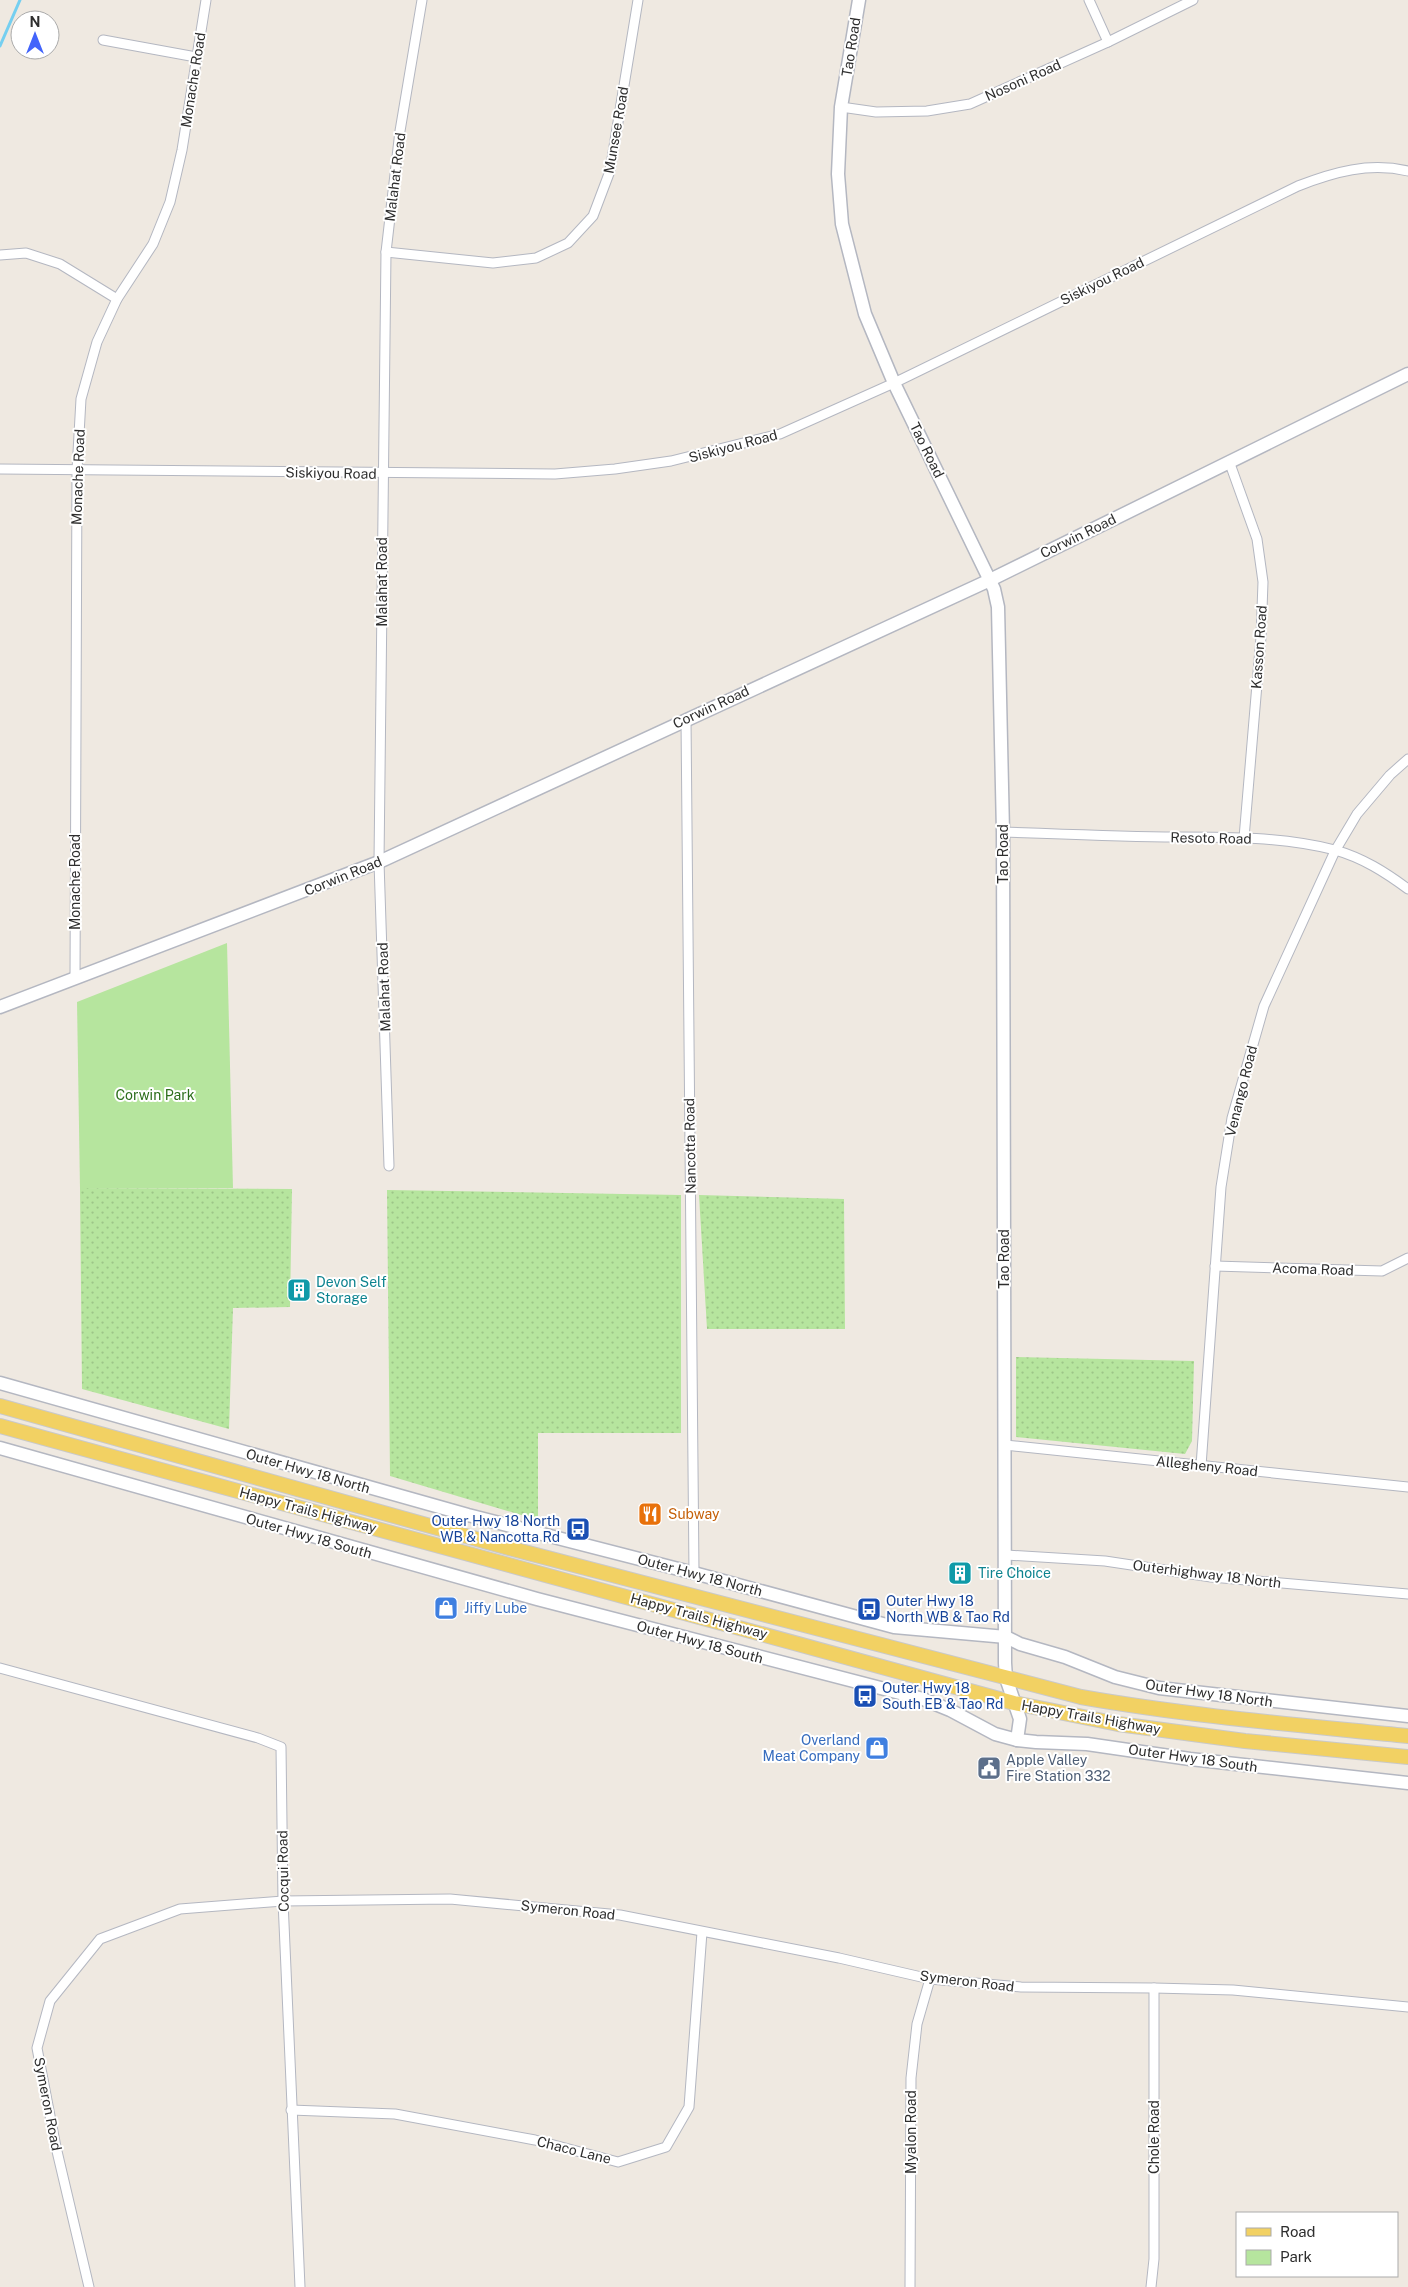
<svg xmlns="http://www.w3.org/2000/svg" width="1408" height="2287" font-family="'Public Sans',sans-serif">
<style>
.grass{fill:url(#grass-dots)}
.park{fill:#b6e59e}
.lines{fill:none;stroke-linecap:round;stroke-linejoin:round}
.stream{stroke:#75cff0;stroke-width:3}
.street-casing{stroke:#b4b7c1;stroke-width:11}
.secondary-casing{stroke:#b4b7c1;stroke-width:15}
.primary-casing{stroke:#c9c9c9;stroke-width:16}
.street{stroke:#fff;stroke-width:9}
.secondary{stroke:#fff;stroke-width:12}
.primary{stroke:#f2d163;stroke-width:14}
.labels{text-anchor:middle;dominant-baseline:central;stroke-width:4;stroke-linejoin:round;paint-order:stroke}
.street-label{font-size:14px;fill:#2e2e2e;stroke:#fff}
.park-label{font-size:14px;fill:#2c6e1b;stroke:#fff}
.culture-label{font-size:14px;fill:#0d838f;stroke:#fff;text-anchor:start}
.food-label{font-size:14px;fill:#c56008;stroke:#fff;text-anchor:start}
.transit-label{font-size:14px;fill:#164399;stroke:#fff;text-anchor:start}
.shop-label{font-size:14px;fill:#366cbe;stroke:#fff;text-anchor:start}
.service-label{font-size:14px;fill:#4e5e75;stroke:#fff;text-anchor:start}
</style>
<defs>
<pattern id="grass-dots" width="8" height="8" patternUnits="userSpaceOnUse" patternTransform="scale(1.25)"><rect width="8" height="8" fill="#b6e59e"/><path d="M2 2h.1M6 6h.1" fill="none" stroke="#9dc588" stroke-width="1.8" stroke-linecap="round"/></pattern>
</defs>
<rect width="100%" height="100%" fill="#efe9e1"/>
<g class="grass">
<path d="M 80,1188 L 292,1189 L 290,1307 L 233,1308 L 229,1429 L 82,1389 Z"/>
<path d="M 387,1190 L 681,1195 L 681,1433 L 538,1433 L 538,1520 L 390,1476 Z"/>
<path d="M 699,1195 L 844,1199 L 845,1329 L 707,1329 Z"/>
<path d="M 1016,1357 L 1194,1361 L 1192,1441 L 1185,1454 L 1016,1437 Z"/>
</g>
<path class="park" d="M 227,943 L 233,1188 L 80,1188 L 77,1002 Z"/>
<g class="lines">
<path class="stream" d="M 0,46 L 20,0"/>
<g class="street-casing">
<g id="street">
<path d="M 1089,0 L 1108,42"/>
<path d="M 103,40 L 196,57"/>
<path d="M 841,107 L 876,112 L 927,111 L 970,104 L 1108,42 L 1193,0"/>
<path d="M 386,252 L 493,263 L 536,258 L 568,243 L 593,216 L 610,171 L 638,0"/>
<path d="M 0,255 L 26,253 L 60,264 L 117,299"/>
<path d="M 1229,461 L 1257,539 L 1263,582 L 1261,637 L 1244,838"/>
<path d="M 0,469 L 555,474 L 615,469 L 671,461 L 780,434 L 894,383 L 1298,186 C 1334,172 1369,162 1408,171"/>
<path d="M 686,719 L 694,1573"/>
<path d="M 1003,832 C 1057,834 1111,836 1165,837 C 1222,837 1280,836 1335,850 C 1363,858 1385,872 1408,889"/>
<path d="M 75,979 L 77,470 L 81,399 L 97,342 L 117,299 L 153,244 L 170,202 L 182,150 L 206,0"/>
<path d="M 389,1166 L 379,862 L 386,252 L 400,131 L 422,0"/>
<path d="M 1215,1266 L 1382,1271 L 1408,1258"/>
<path d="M 1005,1445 L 1408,1487"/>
<path d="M 1201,1466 L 1221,1187 L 1232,1118 L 1264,1006 L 1335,851 L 1357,814 L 1390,775 L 1408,759"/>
<path d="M 1006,1555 L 1105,1561 L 1211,1577 L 1408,1594"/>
<path d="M 0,1668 L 258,1738 L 281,1747 L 283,1901 L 300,2287"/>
<path d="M 291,2110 L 395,2114 L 535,2140 L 618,2162 L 666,2147 L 689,2107 L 702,1932"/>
<path d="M 89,2287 L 56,2147 L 37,2048 L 50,2001 L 100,1939 L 180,1909 L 283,1901 L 450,1899 L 620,1915 L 839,1958 L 930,1979 L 1021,1987 L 1154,1988 L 1233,1990 L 1408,2007"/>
<path d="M 910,2287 L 911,2078 L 917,2024 L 930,1979"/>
<path d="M 1151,2287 L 1154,2259 L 1154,1988"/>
</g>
</g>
<g class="secondary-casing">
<g id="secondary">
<path d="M 859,0 L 841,107 L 838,174 L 842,224 L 865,314 L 894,383 L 994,589 L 998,607 L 1003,832 L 1005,1663 L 1006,1678 L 1020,1719 L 1017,1740"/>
<path d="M 0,1007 L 379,862 L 990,580 L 1408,374"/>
<path d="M 0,1383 L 468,1515 L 694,1573 L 894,1627 L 1006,1637 L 1020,1644 L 1065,1657 L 1115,1677 L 1159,1688 L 1408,1716"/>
<path d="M 0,1448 L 537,1599 L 923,1699 L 950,1710 L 995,1734 L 1017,1740 L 1036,1742 L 1087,1744 L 1190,1759 L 1408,1783"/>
</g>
</g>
<g class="primary-casing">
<g id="primary">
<path d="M 0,1406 L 509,1548 L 1081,1697 C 1189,1716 1299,1725 1408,1736"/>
<path d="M 0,1426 L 1014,1703 L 1118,1724 L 1245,1741 L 1408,1757"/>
</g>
</g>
<use href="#street" class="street"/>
<use href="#secondary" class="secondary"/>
<use href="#primary" class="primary"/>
</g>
<defs>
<g id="building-square" transform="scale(1.25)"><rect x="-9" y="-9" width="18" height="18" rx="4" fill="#0f9aa8" stroke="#fff"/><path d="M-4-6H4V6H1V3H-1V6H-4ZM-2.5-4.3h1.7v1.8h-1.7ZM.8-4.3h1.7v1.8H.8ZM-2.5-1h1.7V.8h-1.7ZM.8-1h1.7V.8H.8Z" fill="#fff"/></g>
<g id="restaurant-square" transform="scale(1.25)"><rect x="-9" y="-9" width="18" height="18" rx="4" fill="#e8710a" stroke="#fff"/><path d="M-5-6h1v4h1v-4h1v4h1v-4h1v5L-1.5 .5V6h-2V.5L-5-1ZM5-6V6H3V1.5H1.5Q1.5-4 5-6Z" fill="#fff"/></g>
<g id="bus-square" transform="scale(1.25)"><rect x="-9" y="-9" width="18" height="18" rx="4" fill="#1a4fb4" stroke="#fff"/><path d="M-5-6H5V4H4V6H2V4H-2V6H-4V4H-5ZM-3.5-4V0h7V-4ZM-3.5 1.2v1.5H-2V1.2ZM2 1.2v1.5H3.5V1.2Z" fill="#fff"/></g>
<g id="shop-square" transform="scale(1.25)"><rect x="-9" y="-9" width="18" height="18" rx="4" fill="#3f7fe0" stroke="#fff"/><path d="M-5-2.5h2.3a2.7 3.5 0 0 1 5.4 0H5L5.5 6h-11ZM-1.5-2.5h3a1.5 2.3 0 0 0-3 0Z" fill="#fff"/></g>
<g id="civic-square" transform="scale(1.25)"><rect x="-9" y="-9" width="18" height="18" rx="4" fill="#5c6f8a" stroke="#fff"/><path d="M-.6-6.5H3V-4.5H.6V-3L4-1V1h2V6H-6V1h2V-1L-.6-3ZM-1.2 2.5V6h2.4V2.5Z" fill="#fff"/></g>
</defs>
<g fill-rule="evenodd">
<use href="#building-square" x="299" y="1290"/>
<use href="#restaurant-square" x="650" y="1514"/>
<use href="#bus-square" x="578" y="1529"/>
<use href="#building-square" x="960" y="1573"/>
<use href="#shop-square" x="446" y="1608"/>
<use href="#bus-square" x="869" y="1609"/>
<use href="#bus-square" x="865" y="1696"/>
<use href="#shop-square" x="877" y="1748"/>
<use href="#civic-square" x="989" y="1768"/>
</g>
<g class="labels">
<g class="street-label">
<text transform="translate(851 47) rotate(-81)">Tao Road</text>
<text transform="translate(193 80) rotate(-81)">Monache Road</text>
<text transform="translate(1023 80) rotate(-24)">Nosoni Road</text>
<text transform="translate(616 130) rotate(-80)">Munsee Road</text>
<text transform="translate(395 177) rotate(-83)">Malahat Road</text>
<text transform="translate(1102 281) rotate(-26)">Siskiyou Road</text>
<text transform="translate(733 446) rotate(-15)">Siskiyou Road</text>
<text transform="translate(927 450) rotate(64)">Tao Road</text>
<text transform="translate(331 473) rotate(1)">Siskiyou Road</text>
<text transform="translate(78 477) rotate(-88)">Monache Road</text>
<text transform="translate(1078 536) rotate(-26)">Corwin Road</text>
<text transform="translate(382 582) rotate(-90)">Malahat Road</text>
<text transform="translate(1259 647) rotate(-86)">Kasson Road</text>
<text transform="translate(711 707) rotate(-25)">Corwin Road</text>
<text transform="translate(1211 838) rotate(1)">Resoto Road</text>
<text transform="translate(1003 854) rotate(-90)">Tao Road</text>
<text transform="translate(343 876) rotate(-22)">Corwin Road</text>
<text transform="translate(75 882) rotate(-90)">Monache Road</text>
<text transform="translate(384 987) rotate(-92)">Malahat Road</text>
<text transform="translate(1241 1091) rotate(-76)">Venango Road</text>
<text transform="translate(690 1146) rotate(-91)">Nancotta Road</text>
<text transform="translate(1004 1259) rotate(-90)">Tao Road</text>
<text transform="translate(1313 1269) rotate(2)">Acoma Road</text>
<text transform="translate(1207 1466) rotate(6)">Allegheny Road</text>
<text transform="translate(308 1471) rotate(16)">Outer Hwy 18 North</text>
<text transform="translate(308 1510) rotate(15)">Happy Trails Highway</text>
<text transform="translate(309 1536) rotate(16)">Outer Hwy 18 South</text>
<text transform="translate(1207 1574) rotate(7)">Outerhighway 18 North</text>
<text transform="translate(700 1575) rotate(15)">Outer Hwy 18 North</text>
<text transform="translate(699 1616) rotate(15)">Happy Trails Highway</text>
<text transform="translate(700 1642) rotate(15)">Outer Hwy 18 South</text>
<text transform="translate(1209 1693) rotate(8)">Outer Hwy 18 North</text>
<text transform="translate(1091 1717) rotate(10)">Happy Trails Highway</text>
<text transform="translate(1193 1758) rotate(8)">Outer Hwy 18 South</text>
<text transform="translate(283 1871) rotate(-91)">Cocqui Road</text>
<text transform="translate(568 1910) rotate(6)">Symeron Road</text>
<text transform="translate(967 1981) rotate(7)">Symeron Road</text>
<text transform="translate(48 2104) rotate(79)">Symeron Road</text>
<text transform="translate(911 2132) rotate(-90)">Myalon Road</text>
<text transform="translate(1154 2137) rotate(-90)">Chole Road</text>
<text transform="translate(574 2150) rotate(14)">Chaco Lane</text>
</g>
<g class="park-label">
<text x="155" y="1095">Corwin Park</text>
</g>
<g class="culture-label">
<text x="316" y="1282">Devon Self<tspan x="316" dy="16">Storage</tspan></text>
<text x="978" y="1573">Tire Choice</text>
</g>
<g class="food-label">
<text x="668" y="1514">Subway</text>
</g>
<g class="transit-label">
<text x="560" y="1521" text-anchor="end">Outer Hwy 18 North<tspan x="560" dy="16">WB &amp; Nancotta Rd</tspan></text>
<text x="886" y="1601">Outer Hwy 18<tspan x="886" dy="16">North WB &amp; Tao Rd</tspan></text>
<text x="882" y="1688">Outer Hwy 18<tspan x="882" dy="16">South EB &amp; Tao Rd</tspan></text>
</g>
<g class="shop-label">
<text x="464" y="1608">Jiffy Lube</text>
<text x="860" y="1740" text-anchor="end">Overland<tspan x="860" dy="16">Meat Company</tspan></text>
</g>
<g class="service-label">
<text x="1006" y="1760">Apple Valley<tspan x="1006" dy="16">Fire Station 332</tspan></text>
</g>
</g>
<rect x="1236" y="2212" width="162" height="65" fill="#ffffff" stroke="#ababab"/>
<rect x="1246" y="2228" width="25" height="8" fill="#f2d163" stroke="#ababab"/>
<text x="1280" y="2237" font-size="15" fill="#2e2e2e">Road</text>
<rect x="1246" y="2250" width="25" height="15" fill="#b6e59e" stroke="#ababab"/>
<text x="1280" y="2262" font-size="15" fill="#2e2e2e">Park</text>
<g transform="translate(35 35)"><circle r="24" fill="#ffffff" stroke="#ababab"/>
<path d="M0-4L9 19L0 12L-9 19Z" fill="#4264fb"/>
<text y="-8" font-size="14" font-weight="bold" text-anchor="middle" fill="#2e2e2e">N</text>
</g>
</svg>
